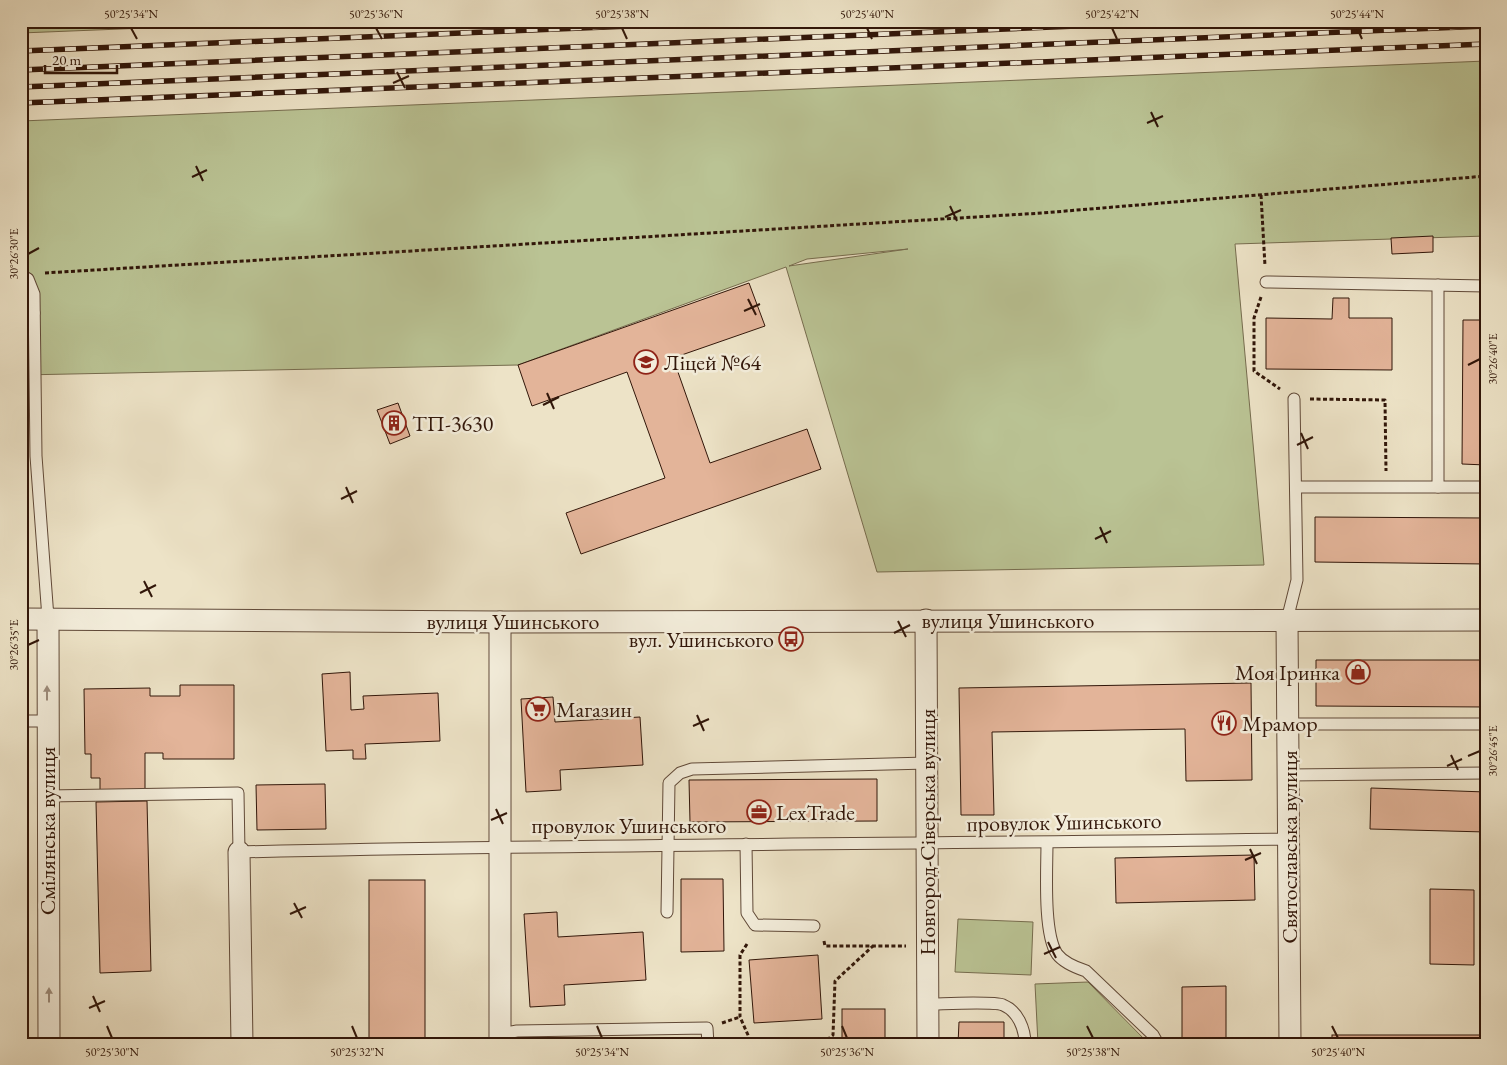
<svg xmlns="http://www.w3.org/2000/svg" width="1507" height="1065" font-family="'EB Garamond',serif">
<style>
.green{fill:#bac394;stroke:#766c4e;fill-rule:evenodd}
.building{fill:#e3b499;stroke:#311609}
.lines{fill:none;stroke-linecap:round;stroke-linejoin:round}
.lane-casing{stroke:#604938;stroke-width:13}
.street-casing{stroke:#604938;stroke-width:23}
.path{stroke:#311609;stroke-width:3;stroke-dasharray:4 2.5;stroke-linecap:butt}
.lane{stroke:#f3eddb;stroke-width:11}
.street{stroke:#f3eddb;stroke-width:21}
.rail-casing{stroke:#311609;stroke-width:5.5}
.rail{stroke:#f3eddb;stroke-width:4;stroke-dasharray:11;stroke-linecap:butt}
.oneway{fill:#9c8c7c}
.ticks{fill:none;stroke:#311609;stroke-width:2}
.labels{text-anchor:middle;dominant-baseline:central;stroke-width:5;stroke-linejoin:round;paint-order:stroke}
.poi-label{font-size:22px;fill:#311609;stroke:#f3eddb;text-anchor:start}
.street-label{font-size:22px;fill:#311609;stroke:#f3eddb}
.neatline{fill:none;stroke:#311609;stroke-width:2}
.ticks-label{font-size:12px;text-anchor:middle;fill:#311609}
</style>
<rect width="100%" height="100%" fill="#ede3c7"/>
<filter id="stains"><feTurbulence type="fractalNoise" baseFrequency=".004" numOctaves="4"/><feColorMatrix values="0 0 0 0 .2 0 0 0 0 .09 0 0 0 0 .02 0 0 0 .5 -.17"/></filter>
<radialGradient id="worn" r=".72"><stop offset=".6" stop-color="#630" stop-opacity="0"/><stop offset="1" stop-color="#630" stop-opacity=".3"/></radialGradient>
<g class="green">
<path d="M 21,21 L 321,21 L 21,33 Z"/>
<path d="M 1486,61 L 1486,236 L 1235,244 L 1264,565 L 877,572 L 786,267 L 518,365 L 21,375 L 21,121 ZM 908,249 L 789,266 L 807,259 Z"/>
<path d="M 958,919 L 1033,922 L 1031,975 L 955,972 Z"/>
<path d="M 1088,982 L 1149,1044 L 1038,1044 L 1035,984 Z"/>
</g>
<g class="building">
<path d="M 1433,236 L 1433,252 L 1392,254 L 1391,238 Z"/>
<path d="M 749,283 L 765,326 L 673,358 L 710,463 L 807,429 L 821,469 L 581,554 L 566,513 L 665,478 L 627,372 L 532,406 L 518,365 Z"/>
<path d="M 1333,298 L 1349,298 L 1349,318 L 1392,318 L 1392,370 L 1266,369 L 1266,318 L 1332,319 Z"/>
<path d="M 1463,320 L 1486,320 L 1486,465 L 1462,464 Z"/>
<path d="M 398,403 L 410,436 L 390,444 L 377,410 Z"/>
<path d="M 1315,517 L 1486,518 L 1486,564 L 1315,562 Z"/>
<path d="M 1316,660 L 1486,660 L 1486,707 L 1316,706 Z"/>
<path d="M 350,672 L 351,710 L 364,709 L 363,696 L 438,693 L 440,741 L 365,744 L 366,759 L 353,759 L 353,750 L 326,751 L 322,674 Z"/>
<path d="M 1251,683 L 1252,780 L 1186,781 L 1185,729 L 992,732 L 994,815 L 961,815 L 959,688 Z"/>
<path d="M 180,685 L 234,685 L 234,759 L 163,759 L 163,753 L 145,753 L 145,790 L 100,791 L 100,778 L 91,778 L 91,754 L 85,754 L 84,689 L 150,688 L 150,696 L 180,696 Z"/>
<path d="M 553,697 L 555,722 L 640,717 L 643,765 L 560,770 L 561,790 L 526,792 L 521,699 Z"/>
<path d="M 877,779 L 877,821 L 690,822 L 689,780 Z"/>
<path d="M 325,784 L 326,829 L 257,830 L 256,785 Z"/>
<path d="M 1371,788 L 1486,792 L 1486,832 L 1370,829 Z"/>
<path d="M 147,801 L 151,971 L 100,973 L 96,802 Z"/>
<path d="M 1254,855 L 1255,900 L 1116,903 L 1115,858 Z"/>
<path d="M 681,879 L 723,879 L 724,951 L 681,952 Z"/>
<rect x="369" y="880" width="56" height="164"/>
<path d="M 1430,889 L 1474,890 L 1474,965 L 1430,964 Z"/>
<path d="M 557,912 L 558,937 L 643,932 L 646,980 L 564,985 L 565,1005 L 530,1007 L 524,914 Z"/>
<path d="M 818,955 L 822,1019 L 754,1023 L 749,960 Z"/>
<path d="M 1226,986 L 1226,1044 L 1182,1044 L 1182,987 Z"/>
<rect x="842" y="1009" width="43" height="35"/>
<path d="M 959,1022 L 1004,1022 L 1004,1044 L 958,1044 Z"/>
<rect x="1332" y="1035" width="154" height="9"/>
</g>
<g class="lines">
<g class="lane-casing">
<g id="lane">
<path d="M 21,275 L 28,279 L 34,294 L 36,456 L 48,618"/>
<path d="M 1266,282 L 1486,286"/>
<path d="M 21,295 L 34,313"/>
<path d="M 1296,487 L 1486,487"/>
<path d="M 1438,487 L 1438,285"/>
<path d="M 1287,620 L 1297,580 L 1294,399"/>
<path d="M 21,721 L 47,721"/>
<path d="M 1288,724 L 1486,724"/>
<path d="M 1288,775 L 1486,773"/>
<path d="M 47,796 L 238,793 L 239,852 C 589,844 939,844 1289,839"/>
<path d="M 1047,843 C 1047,869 1043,933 1057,954 C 1063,962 1077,968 1086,971 L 1153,1035 L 1158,1044"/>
<path d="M 746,844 L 747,913 L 755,925 L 814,926"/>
<path d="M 667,912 L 669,783 L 680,773 L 692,769 L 927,763"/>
<path d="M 928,1004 C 941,1004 994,1001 1003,1005 C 1018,1011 1025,1029 1025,1044"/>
<path d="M 500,1034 L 517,1031 L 707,1028 L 708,1044"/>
</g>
</g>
<g class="street-casing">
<g id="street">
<path d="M 48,618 L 49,1044"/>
<path d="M 21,619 L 500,622 L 1486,620"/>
<path d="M 926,620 L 928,1044"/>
<path d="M 1287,620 L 1290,1044"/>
<path d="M 500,622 L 500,1044"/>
<path d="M 239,852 L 242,1044"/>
</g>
</g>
<g class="path">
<path d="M 204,26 L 204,21"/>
<path d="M 1261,195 L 1265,266"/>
<path d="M 45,273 L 1042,213 L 1486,176"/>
<path d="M 1261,297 L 1254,318 L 1254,371 L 1280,389"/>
<path d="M 1310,399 L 1385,400 L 1386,471"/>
<path d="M 1481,929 L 1486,929"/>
<path d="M 824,941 L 825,946 L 906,946"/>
<path d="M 747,944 L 740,955 L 740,1017 L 752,1044"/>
<path d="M 722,1023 L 740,1017"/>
<path d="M 1043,1041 L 1052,1044"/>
<path d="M 822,1044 L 833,1035 L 835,981 L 873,946"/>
</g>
<use href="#lane" class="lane"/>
<use href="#street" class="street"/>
<g class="rail-casing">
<g id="rail">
<path d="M 21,51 L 753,21"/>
<path d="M 21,70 L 1198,21"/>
<path d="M 21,87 L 1486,26"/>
<path d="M 21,103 L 1486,44"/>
</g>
</g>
<use href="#rail" class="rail"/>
</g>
<defs><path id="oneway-solid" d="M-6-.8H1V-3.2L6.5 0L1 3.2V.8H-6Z" transform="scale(1.25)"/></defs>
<g class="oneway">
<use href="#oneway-solid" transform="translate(47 693) rotate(-90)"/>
<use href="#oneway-solid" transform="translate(49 995) rotate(-90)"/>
</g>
<path class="ticks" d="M 131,28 L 137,39M 376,28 L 382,39M 622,28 L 627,39M 867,28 L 872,39M 1112,28 L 1117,39M 1357,28 L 1362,39M 397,72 L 405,88M 393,83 L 409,76M 1151,112 L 1158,127M 1147,123 L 1163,116M 196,166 L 203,181M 192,177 L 207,170M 950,206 L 957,221M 945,217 L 961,210M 28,254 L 39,248M 748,299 L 756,315M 744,311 L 760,304M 1468,365 L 1480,359M 547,393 L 554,409M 543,405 L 559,397M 1301,433 L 1308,449M 1297,445 L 1313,437M 346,487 L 353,503M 341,499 L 357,491M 1100,527 L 1107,543M 1095,539 L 1111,531M 144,581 L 152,597M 140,593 L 156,585M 898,621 L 906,637M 894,633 L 910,625M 28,645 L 39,640M 697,715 L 704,731M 693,726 L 709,719M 1451,755 L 1458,770M 1468,756 L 1480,751M 1447,766 L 1462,759M 496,809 L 503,824M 491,820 L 507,813M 1250,849 L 1257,864M 1245,860 L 1261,853M 294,903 L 302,918M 290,914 L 306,907M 1048,942 L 1056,958M 1044,954 L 1060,947M 93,996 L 100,1012M 89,1008 L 105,1001M 107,1026 L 112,1038M 352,1026 L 357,1038M 597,1026 L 602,1038M 842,1026 L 847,1038M 1087,1026 L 1093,1038M 1332,1026 L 1338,1038"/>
<defs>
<g id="school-ring" transform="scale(1.25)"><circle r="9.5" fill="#f3eddb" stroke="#8f2418" stroke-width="1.5"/><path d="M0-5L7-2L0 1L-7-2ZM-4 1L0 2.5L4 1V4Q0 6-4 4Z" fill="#8f2418"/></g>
<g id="building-ring" transform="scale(1.25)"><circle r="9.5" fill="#f3eddb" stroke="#8f2418" stroke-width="1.5"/><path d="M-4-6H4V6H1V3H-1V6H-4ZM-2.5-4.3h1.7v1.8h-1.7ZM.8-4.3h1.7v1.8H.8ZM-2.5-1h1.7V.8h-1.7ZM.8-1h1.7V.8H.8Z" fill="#8f2418"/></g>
<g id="bus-ring" transform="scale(1.25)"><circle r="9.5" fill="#f3eddb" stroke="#8f2418" stroke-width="1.5"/><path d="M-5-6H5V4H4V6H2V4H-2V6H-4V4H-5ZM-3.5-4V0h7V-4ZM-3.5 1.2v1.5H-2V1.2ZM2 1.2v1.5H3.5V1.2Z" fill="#8f2418"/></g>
<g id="shop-ring" transform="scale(1.25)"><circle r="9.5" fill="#f3eddb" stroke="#8f2418" stroke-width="1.5"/><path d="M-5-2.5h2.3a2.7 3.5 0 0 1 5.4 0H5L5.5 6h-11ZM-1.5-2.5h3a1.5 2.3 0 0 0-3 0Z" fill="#8f2418"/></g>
<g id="supermarket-ring" transform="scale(1.25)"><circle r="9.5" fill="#f3eddb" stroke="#8f2418" stroke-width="1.5"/><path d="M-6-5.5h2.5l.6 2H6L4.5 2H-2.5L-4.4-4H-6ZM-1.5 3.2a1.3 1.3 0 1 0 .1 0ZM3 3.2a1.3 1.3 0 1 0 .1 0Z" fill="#8f2418"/></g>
<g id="restaurant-ring" transform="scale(1.25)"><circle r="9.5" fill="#f3eddb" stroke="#8f2418" stroke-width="1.5"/><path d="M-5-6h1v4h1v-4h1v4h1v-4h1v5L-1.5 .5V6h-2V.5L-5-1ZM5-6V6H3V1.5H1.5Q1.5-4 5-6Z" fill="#8f2418"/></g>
<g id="office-ring" transform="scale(1.25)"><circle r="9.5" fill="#f3eddb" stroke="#8f2418" stroke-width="1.5"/><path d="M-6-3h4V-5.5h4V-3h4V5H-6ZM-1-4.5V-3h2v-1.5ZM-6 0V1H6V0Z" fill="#8f2418"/></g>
</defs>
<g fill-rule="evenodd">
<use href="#school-ring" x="646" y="362"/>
<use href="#building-ring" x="394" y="423"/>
<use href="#bus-ring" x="791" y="639"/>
<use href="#shop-ring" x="1358" y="672"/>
<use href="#supermarket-ring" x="538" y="709"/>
<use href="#restaurant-ring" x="1224" y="723"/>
<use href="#office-ring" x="759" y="812"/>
</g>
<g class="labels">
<g class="poi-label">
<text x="664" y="362">Ліцей №64</text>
<text x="412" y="423">ТП-3630</text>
<text x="774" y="639" text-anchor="end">вул. Ушинського</text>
<text x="1340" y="672" text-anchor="end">Моя Іринка</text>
<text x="556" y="709">Магазин</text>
<text x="1242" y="723">Мрамор</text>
<text x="776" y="812">LexTrade</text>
</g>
<g class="street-label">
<text x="1008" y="620">вулиця Ушинського</text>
<text x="513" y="621">вулиця Ушинського</text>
<text transform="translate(1064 822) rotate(-1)">провулок Ушинського</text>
<text x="629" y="825">провулок Ушинського</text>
<text transform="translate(47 831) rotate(-90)">Смілянська вулиця</text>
<text transform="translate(927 832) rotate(-90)">Новгород-Сіверська вулиця</text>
<text transform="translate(1289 847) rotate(-90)">Святославська вулиця</text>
</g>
</g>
<rect width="1507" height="1065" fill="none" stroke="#ede3c7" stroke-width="55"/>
<path d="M45 65v8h72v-8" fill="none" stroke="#311609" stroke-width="2.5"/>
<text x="52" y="65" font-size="15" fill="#311609" stroke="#f3eddb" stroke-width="4" paint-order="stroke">20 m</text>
<rect x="28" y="28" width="1452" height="1010" class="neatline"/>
<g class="ticks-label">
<text x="131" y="18">50°25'34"N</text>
<text x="376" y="18">50°25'36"N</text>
<text x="622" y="18">50°25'38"N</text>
<text x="867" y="18">50°25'40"N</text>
<text x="1112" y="18">50°25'42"N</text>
<text x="1357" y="18">50°25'44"N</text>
<text transform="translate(14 254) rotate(-90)" y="4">30°26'30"E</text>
<text transform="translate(1493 359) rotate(-90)" y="4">30°26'40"E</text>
<text transform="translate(14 645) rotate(-90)" y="4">30°26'35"E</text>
<text transform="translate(1493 751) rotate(-90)" y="4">30°26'45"E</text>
<text x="112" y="1056">50°25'30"N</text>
<text x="357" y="1056">50°25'32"N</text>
<text x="602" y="1056">50°25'34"N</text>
<text x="847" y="1056">50°25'36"N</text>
<text x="1093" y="1056">50°25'38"N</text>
<text x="1338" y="1056">50°25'40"N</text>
</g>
<rect width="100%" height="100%" filter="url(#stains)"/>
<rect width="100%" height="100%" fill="url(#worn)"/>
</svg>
